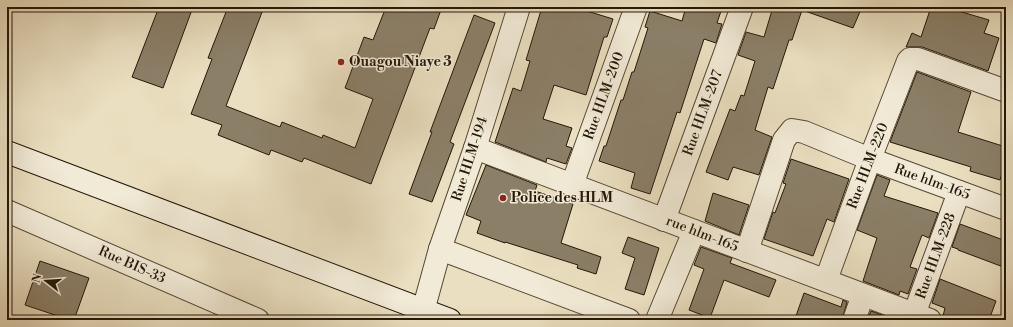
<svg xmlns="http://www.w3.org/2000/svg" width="1013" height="327" font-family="'Libre Bodoni',serif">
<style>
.building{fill:#8b7f68;stroke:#241708}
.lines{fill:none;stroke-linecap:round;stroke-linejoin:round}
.street-casing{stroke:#564936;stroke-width:24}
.secondary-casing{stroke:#241708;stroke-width:24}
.street{stroke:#f1ead6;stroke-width:22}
.secondary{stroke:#f1ead6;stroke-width:22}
.poi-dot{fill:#8f2418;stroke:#f1ead6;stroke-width:1.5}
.labels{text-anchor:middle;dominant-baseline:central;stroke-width:3;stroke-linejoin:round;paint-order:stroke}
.poi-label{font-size:14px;font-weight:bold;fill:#241708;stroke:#f1ead6;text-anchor:start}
.street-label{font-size:14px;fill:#241708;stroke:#f1ead6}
</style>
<rect width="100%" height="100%" fill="#eadfc0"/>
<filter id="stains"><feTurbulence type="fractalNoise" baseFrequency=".005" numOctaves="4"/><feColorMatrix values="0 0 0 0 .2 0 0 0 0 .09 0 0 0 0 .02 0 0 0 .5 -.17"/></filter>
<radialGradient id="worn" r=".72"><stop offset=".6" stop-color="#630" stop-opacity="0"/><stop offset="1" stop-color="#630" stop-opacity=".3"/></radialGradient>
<g class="building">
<path d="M 159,7 L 193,7 L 163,88 L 132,77 Z"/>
<path d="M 228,7 L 264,7 L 226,106 L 280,127 L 282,122 L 322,138 L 323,135 L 355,148 L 373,99 L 345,88 L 364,37 L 373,40 L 386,7 L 442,7 L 434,29 L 430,28 L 371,184 L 304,158 L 302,162 L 271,150 L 269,155 L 218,135 L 222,125 L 191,114 L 212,59 L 208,58 Z"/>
<path d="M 542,7 L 574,7 L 613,19 L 607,37 L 604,37 L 586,95 L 554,85 L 543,119 L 572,128 L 566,146 L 572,148 L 566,164 L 547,158 L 546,162 L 495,142 L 513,88 L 521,91 L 530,61 L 526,60 Z"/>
<path d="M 686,7 L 708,7 L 721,11 L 717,23 L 722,24 L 716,43 L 704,39 L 680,113 L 677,112 L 650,194 L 631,188 L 635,173 L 599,161 L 604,146 L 606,146 L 621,100 L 623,100 L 632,72 L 634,72 L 648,28 L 645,27 L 650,11 L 682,21 Z"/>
<path d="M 773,7 L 862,7 L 853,28 L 802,10 L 792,40 L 789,40 L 773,89 L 768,87 L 755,130 L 772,137 L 759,175 L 733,167 L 728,180 L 706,172 L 730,109 L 735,111 L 741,95 L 744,96 L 755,61 L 738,55 L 746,32 L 764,37 Z"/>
<path d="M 931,7 L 956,7 L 955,10 L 989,20 L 984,33 L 999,38 L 988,71 L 922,47 L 906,47 L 912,33 L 921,37 Z"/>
<path d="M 474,15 L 495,23 L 450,142 L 454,144 L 432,202 L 409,194 L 432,132 L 430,132 Z"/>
<path d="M 917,72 L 971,92 L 958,132 L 1006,147 L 1006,160 L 1000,180 L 970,171 L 971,167 L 890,142 Z"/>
<path d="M 791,159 L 849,179 L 834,222 L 827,219 L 813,256 L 764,239 L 773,212 L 775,213 L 786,184 L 783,183 Z"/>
<path d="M 486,165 L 537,185 L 535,191 L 573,204 L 561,243 L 601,257 L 596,274 L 577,268 L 578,265 L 505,242 L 505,243 L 477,233 L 481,221 L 466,215 Z"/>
<path d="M 877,175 L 890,180 L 884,196 L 938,213 L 929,238 L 922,235 L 910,267 L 917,269 L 908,294 L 900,291 L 899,295 L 863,281 L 877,238 L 857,230 Z"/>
<path d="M 713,193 L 749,205 L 739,235 L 705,221 Z"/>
<path d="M 960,224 L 1006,241 L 1006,268 L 958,250 L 958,249 L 952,247 Z"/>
<path d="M 628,237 L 659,248 L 644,295 L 625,289 L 635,258 L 622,253 Z"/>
<path d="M 701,247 L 732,258 L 730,263 L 776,280 L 769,297 L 724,280 L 710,318 L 689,310 L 704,269 L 694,265 Z"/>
<path d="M 40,261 L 89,278 L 74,320 L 70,320 L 25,305 Z"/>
<path d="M 940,279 L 996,301 L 989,320 L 942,320 L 945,308 L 932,303 Z"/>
<path d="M 804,293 L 841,307 L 843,300 L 847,302 L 842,320 L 807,320 L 796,316 Z"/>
<path d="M 871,311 L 885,316 L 884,320 L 867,320 Z"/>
</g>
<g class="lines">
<g class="street-casing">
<g id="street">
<path d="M 475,148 L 930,320"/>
<path d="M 572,185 L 636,7"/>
<path d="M 7,211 L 258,320"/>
<path d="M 664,220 L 742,7"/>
<path d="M 440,249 L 629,320"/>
<path d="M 747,251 L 784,140 L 792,130 L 804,132 L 870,159 L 1006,209"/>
<path d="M 826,280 L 870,159 L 908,61 L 910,59 L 918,59 L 1006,91"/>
<path d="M 422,320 L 423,311 L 440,249 L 475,148 L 519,7"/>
<path d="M 657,320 L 694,231"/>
<path d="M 854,320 L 863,295"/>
<path d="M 912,320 L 959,192"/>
</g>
</g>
<g class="secondary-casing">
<path id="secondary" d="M 7,152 L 450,320"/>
</g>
<use href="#street" class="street"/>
<use href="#secondary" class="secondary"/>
</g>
<g class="poi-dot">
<circle cx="341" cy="62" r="4"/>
<circle cx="503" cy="198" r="4"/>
</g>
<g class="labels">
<g class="poi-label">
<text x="349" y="62">Ouagou Niaye 3</text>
<text x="511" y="198">Police des HLM</text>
</g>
<g class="street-label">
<text transform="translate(604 96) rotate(-70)">Rue HLM-200</text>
<text transform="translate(703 113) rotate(-70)">Rue HLM-207</text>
<text transform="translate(470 159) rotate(-72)">Rue HLM-194</text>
<text transform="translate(868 166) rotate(-69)">Rue HLM-220</text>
<text transform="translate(932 182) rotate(20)">Rue hlm-165</text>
<text transform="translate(702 234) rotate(21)">rue hlm-165</text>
<text transform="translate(936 256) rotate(-70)">Rue HLM-228</text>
<text transform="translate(132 265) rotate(24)">Rue BIS-33</text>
</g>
</g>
<rect width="1013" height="327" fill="none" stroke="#eadfc0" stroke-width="24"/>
<rect x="8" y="8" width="997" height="311" fill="none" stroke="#241708" stroke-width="2"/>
<rect x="12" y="12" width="989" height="303" fill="none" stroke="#241708"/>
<g transform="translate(46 281) rotate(287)" stroke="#f1ead6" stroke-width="3" paint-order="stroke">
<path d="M0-3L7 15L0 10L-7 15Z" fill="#241708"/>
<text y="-6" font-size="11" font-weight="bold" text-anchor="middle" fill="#241708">N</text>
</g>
<rect width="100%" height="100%" filter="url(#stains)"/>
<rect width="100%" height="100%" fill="url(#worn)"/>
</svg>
